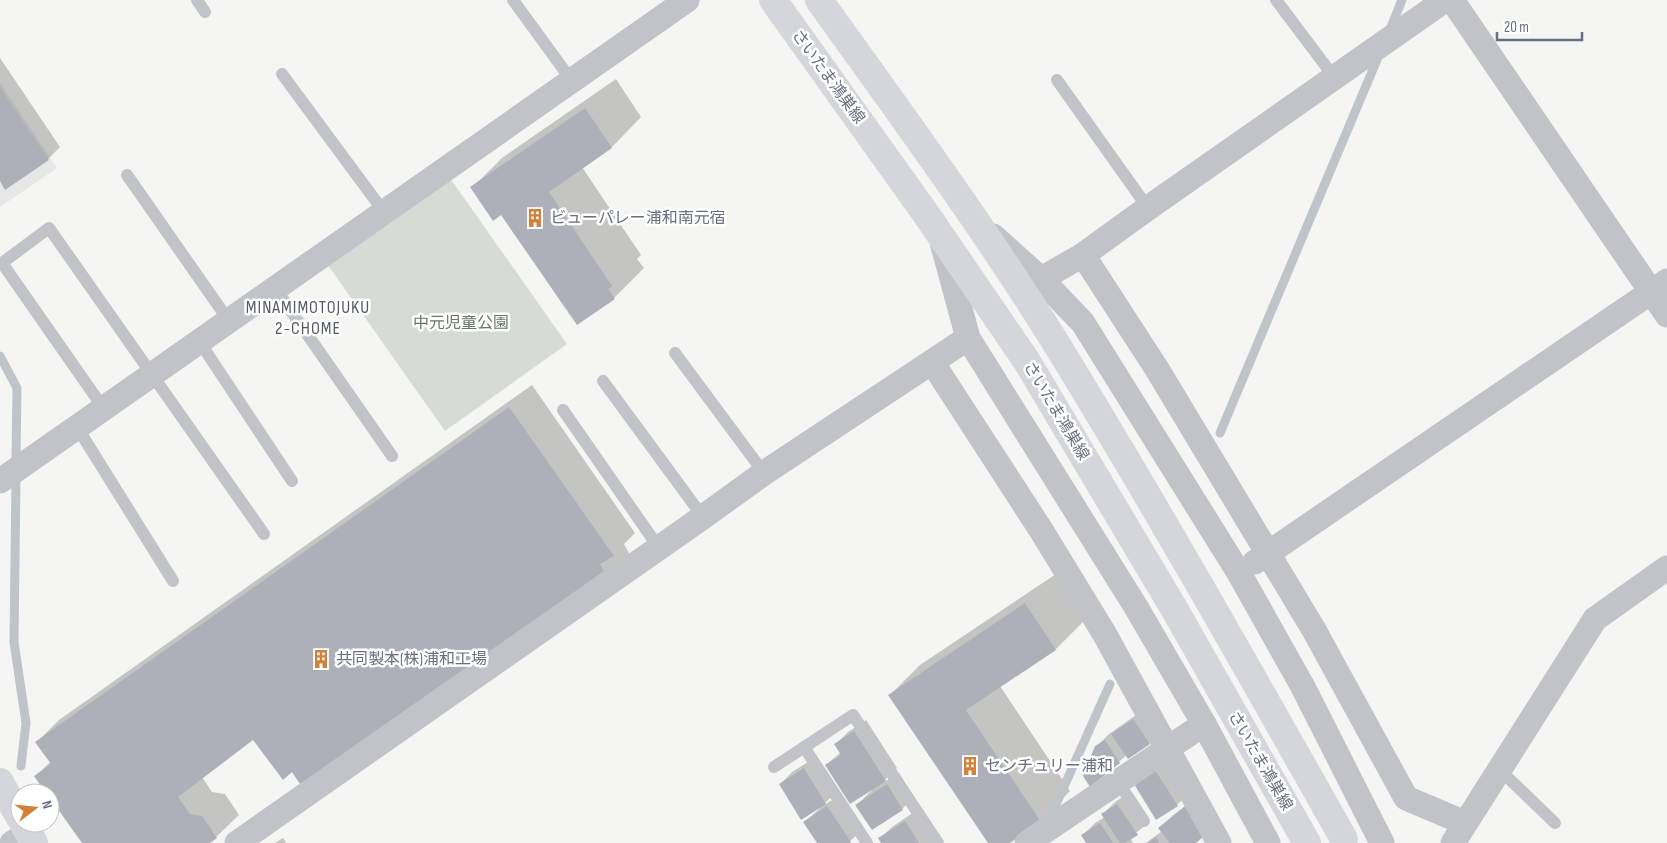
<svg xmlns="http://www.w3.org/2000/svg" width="1667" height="843" font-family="'Sofia Sans Condensed','Noto Sans JP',sans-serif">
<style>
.built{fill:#e6e7e6}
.green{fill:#d6dcd5}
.shadow{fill:#0003}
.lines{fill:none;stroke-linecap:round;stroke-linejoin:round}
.stream{stroke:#bfc4cb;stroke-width:9}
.building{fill:#adb0b8}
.lane{stroke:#c2c3c8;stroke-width:12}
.street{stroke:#c2c3c8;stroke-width:25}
.primary{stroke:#d5d6dc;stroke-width:28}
.labels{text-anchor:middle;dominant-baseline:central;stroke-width:5;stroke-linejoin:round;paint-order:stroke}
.street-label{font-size:16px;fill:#686f81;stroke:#fff}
.poi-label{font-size:16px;fill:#686f81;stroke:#fff;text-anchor:start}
.park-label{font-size:16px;fill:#667967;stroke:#fff}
.neighbourhood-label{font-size:18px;letter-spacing:1px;fill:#555a67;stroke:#fff}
</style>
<rect width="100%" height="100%" fill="#f5f6f3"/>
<path class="built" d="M 0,83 L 57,168 L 0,207 Z"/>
<path class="green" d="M 450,178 L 567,344 L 445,431 L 325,261 Z"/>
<g class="shadow">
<path d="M 0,58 L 60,147 L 48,159 L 0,179 Z"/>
<path d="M 616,79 L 641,117 L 612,147 L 582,167 L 641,255 L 637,259 L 644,268 L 614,298 L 502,213 L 472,188 L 502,158 Z"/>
<path d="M 532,385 L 635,533 L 624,544 L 630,555 L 292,770 L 253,738 L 202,777 L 212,792 L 225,794 L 239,815 L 216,837 L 208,843 L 84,843 L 50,796 L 50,793 L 48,793 L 36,776 L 51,761 L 36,743 L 59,720 Z"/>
<path d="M 1056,574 L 1086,619 L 1056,649 L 1000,686 L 1070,791 L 1040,821 L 1007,843 L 989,843 L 890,695 L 920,665 Z"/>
<path d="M 1146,708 L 1161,731 L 1149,743 L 1127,755 L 1091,785 L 1096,747 L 1109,734 Z"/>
<path d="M 866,720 L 897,768 L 881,784 L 899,773 L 914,797 L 902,809 L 872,829 L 857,805 L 873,789 L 826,765 L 841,752 L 836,744 L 848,732 Z"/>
<path d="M 816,757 L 837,791 L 824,804 L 824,805 L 840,795 L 863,829 L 848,843 L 819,843 L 805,822 L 820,808 L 780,785 L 792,772 Z"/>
<path d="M 1167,759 L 1189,793 L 1177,805 L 1135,785 Z"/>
<path d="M 1130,792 L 1149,822 L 1130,838 L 1133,843 L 1088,843 L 1083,835 L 1095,823 L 1105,817 L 1103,814 L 1115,802 Z"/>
<path d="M 1199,795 L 1194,843 L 1146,843 L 1162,831 L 1160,828 L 1172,816 Z"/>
<path d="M 917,810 L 935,843 L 883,843 L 880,839 L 892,827 Z"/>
<path d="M 283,838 L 286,843 L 275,843 Z"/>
</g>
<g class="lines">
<g class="stream">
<path d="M 1389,32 L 1402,0"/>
<path d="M 0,356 L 17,388 L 16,459"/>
<path d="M 1220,433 L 1379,55"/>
<path d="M 16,477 L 14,642 L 26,723 L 21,766"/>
<path d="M 1049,820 L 1110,684"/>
</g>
</g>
<g class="building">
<path d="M 0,88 L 49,160 L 5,190 L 0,181 Z"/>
<path d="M 585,108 L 612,148 L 549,192 L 612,286 L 608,289 L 615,299 L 577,325 L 501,215 L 493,221 L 470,187 Z"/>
<path d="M 509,407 L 614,556 L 600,564 L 608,578 L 302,787 L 292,772 L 283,780 L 253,740 L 178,797 L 190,814 L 202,816 L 217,838 L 210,843 L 82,843 L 50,798 L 50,793 L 46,793 L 34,776 L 51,764 L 35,742 Z"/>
<path d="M 1025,603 L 1056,650 L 966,710 L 1041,822 L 1010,843 L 988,843 L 888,695 Z"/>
<path d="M 1133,719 L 1150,744 L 1128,759 L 1111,734 Z"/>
<path d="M 854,731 L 886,781 L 850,804 L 825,765 L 841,755 L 834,744 Z"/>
<path d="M 1105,740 L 1120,763 L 1090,787 L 1083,776 L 1095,746 Z"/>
<path d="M 804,768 L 826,804 L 801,820 L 779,784 Z"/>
<path d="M 1155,770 L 1178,806 L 1156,820 L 1134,784 Z"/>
<path d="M 887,784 L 903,810 L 872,830 L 855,805 Z"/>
<path d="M 1117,804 L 1138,835 L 1125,843 L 1120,843 L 1101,814 Z"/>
<path d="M 827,806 L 851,842 L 850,843 L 817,843 L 803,822 Z"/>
<path d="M 1186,806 L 1203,837 L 1196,843 L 1170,843 L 1158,828 Z"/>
<path d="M 905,821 L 919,843 L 881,843 L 878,838 Z"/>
<path d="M 1100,823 L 1113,843 L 1086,843 L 1081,835 Z"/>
<path d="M 1156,837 L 1159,843 L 1147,843 Z"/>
</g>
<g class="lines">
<g class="lane">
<path d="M 197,0 L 205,12"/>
<path d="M 513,0 L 572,81"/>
<path d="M 1276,0 L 1334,77"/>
<path d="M 282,74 L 384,212"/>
<path d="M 1057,80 L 1148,208"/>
<path d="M 127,175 L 229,321"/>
<path d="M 275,288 L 392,456"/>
<path d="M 199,341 L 292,481"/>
<path d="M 675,353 L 764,473"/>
<path d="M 603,381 L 703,517"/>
<path d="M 104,409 L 2,263 L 49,228 L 264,534"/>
<path d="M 563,410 L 659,548"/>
<path d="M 77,427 L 173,581"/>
<path d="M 804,747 L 867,843"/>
<path d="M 774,767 L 853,715 L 938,843"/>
<path d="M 1500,770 L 1555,823"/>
<path d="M 1118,782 L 1144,821"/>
</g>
<g class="street">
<path d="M 1452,0 L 1667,315"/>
<path d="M 993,236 L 1041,279 L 1083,323 L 1239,573 L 1303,687 L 1382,843"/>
<path d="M 942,242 L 968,338 L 1136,607 L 1204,724 L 1268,843"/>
<path d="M 1083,255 L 1157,369 L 1314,630 L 1406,798 L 1465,823"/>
<path d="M 1041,279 L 1083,255 L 1148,208 L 1445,0"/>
<path d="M 932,362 L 1041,530 L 1104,633 L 1219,843"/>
<path d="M 0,481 L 687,0"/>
<path d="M 1255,562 L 1667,281"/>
<path d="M 12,843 L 29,833"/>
<path d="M 237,843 L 703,517 L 764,473 L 968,338"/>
<path d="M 1027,843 L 1204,724"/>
<path d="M 1453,843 L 1595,619 L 1667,568"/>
</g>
<g class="primary">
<path d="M 773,0 L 926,214 L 1026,360 L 1175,610 L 1307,843"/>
<path d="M 819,0 C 899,112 981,223 1054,340 C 1155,504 1249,671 1344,839"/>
<path d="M 0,782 L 20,818"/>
<path d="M 23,823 L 34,843"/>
</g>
</g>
<defs>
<g id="building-bare" transform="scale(1.5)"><path d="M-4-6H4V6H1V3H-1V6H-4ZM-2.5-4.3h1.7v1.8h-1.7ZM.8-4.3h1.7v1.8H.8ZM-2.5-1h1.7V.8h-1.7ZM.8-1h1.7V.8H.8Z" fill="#d18238" stroke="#fff" stroke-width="2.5" paint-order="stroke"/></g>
</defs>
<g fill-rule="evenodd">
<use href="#building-bare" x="535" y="218"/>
<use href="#building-bare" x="321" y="659"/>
<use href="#building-bare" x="970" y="766"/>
</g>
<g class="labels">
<g class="street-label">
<text transform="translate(828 77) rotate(54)">さいたま鴻巣線</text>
<text transform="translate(1056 411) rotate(59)">さいたま鴻巣線</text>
<text transform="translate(1260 761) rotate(60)">さいたま鴻巣線</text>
</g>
<g class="poi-label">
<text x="550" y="218">ビューパレー浦和南元宿</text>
<text x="336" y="659">共同製本(株)浦和工場</text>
<text x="985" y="766">センチュリー浦和</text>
</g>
<g class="park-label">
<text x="461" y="323">中元児童公園</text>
</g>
<g class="neighbourhood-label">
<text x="308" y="307">MINAMIMOTOJUKU<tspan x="308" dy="21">2-CHOME</tspan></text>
</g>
</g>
<g transform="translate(35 808) rotate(74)"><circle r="24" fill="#ffffff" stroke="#c3c5cd"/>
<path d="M0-4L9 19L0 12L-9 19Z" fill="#d18238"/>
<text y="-8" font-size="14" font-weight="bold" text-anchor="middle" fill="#686f81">N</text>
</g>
<path d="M1497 32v8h85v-8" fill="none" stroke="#686f81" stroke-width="2.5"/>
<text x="1504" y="32" font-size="15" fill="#686f81" stroke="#ffffff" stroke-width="4" paint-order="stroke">20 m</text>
</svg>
